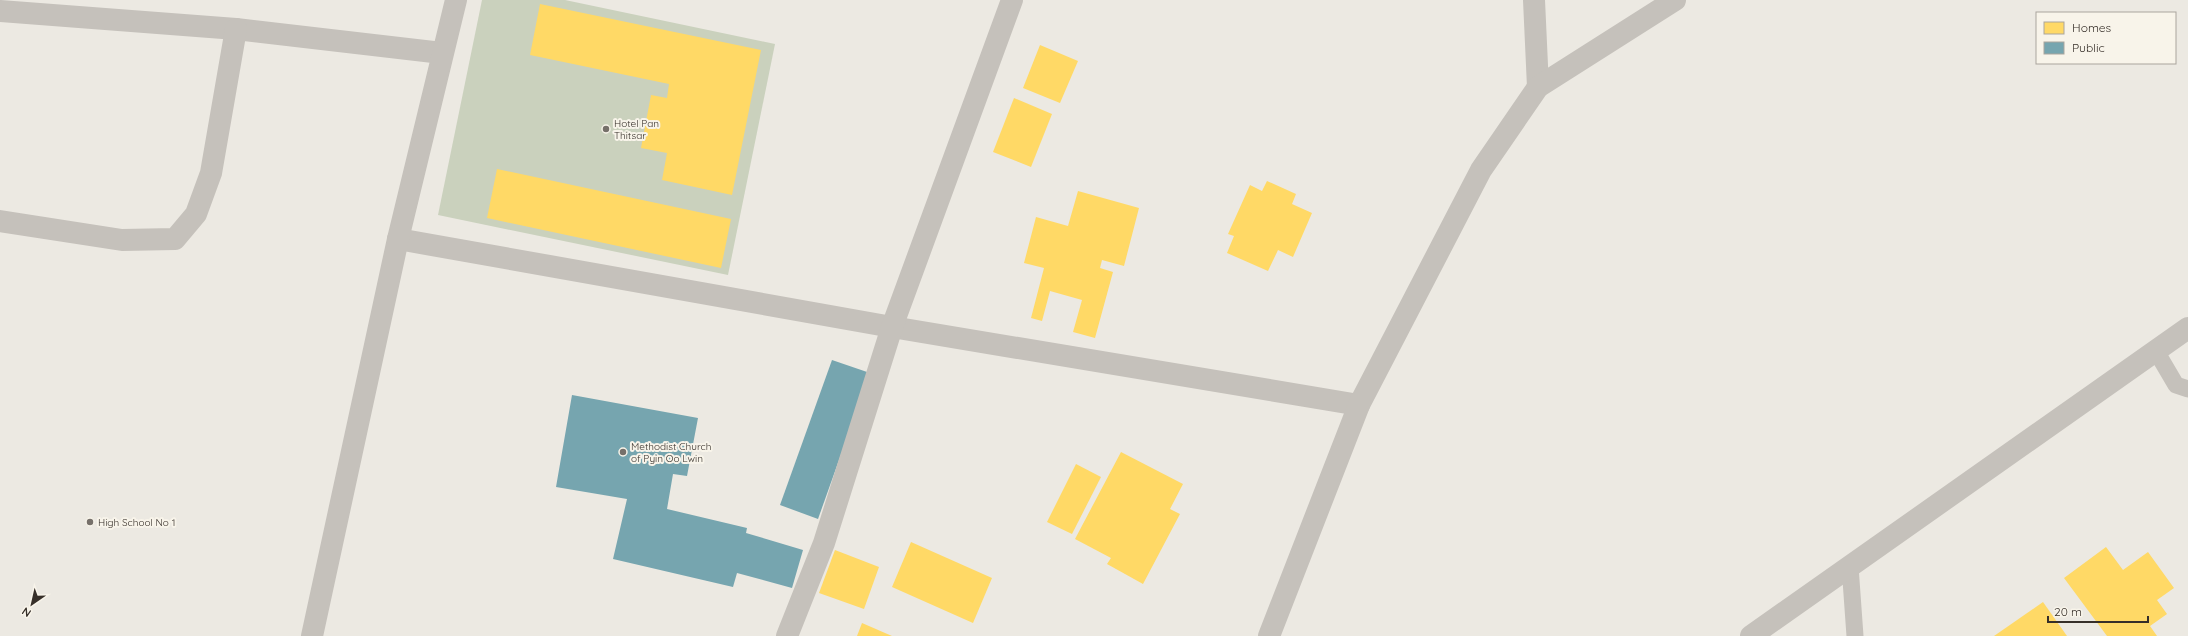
<svg xmlns="http://www.w3.org/2000/svg" width="2188" height="636" font-family="Quicksand,sans-serif">
<style>
.green{fill:#cad1bd}
.homes{fill:#ffd966}
.public{fill:#76a5af}
.lines{fill:none;stroke-linecap:round;stroke-linejoin:round}
.service{stroke:#c5c1bb;stroke-width:17}
.minor{stroke:#c5c1bb;stroke-width:22}
.tertiary{stroke:#c5c1bb;stroke-width:22}
.poi-dot{fill:#76706a;stroke:#f8f4ea;stroke-width:1.5}
.labels{text-anchor:middle;dominant-baseline:central;stroke-width:4;stroke-linejoin:round;paint-order:stroke}
.poi-label{font-size:10px;fill:#362f29;stroke:#f8f4ea;text-anchor:start}
</style>
<rect width="100%" height="100%" fill="#ece9e2"/>
<path class="green" d="M 482,0 L 565,0 L 775,44 L 728,275 L 438,215 Z"/>
<g class="homes">
<path d="M 540,4 L 761,50 L 732,195 L 662,180 L 667,153 L 641,148 L 651,95 L 667,98 L 669,84 L 530,55 Z"/>
<path d="M 1040,45 L 1078,61 L 1060,103 L 1023,88 Z"/>
<path d="M 1014,98 L 1052,114 L 1031,167 L 993,152 Z"/>
<path d="M 497,169 L 731,219 L 721,268 L 487,218 Z"/>
<path d="M 1267,181 L 1296,194 L 1292,204 L 1312,213 L 1293,257 L 1278,250 L 1268,271 L 1227,253 L 1234,236 L 1228,234 L 1250,185 L 1262,191 Z"/>
<path d="M 1078,191 L 1139,208 L 1124,266 L 1102,260 L 1100,268 L 1113,272 L 1095,338 L 1073,332 L 1082,300 L 1050,291 L 1042,321 L 1031,318 L 1044,268 L 1024,263 L 1036,217 L 1068,226 Z"/>
<path d="M 1121,452 L 1183,484 L 1170,509 L 1180,514 L 1143,584 L 1107,564 L 1111,558 L 1075,539 Z"/>
<path d="M 1076,464 L 1101,477 L 1072,534 L 1047,522 Z"/>
<path d="M 911,542 L 992,578 L 973,623 L 892,587 Z"/>
<path d="M 2106,547 L 2123,570 L 2148,552 L 2174,588 L 2157,600 L 2167,614 L 2150,626 L 2157,636 L 2107,636 L 2064,578 Z"/>
<path d="M 835,550 L 879,567 L 864,609 L 819,593 Z"/>
<path d="M 2043,602 L 2067,636 L 1994,636 Z"/>
<path d="M 862,623 L 892,636 L 857,636 Z"/>
</g>
<g class="public">
<path d="M 832,360 L 870,373 L 818,519 L 780,505 Z"/>
<path d="M 572,395 L 698,418 L 687,476 L 673,474 L 667,509 L 747,528 L 746,533 L 803,550 L 792,588 L 737,573 L 733,587 L 613,559 L 627,499 L 556,487 Z"/>
</g>
<g class="lines">
<g class="service">
<path d="M 2156,351 L 2176,385 L 2188,389"/>
<path d="M 1850,566 L 1855,636"/>
</g>
<g class="minor">
<path d="M 1534,0 L 1538,87"/>
<path d="M 0,11 L 236,29 L 442,53"/>
<path d="M 0,221 L 122,240 L 175,239 L 196,214 L 211,173 L 236,29"/>
<path d="M 398,239 L 892,327 L 1359,405"/>
<path d="M 787,636 L 824,543 L 892,327 L 1012,0"/>
<path d="M 1269,636 L 1359,405 L 1481,170 L 1538,87 L 1675,0"/>
<path d="M 1751,636 L 2188,328"/>
</g>
<path class="tertiary" d="M 312,636 L 398,239 L 456,0"/>
</g>
<g class="poi-dot">
<circle cx="606" cy="129" r="4"/>
<circle cx="623" cy="452" r="4"/>
<circle cx="90" cy="522" r="4"/>
</g>
<g class="labels">
<g class="poi-label">
<text x="614" y="123">Hotel Pan<tspan x="614" dy="12">Thitsar</tspan></text>
<text x="631" y="446">Methodist Church<tspan x="631" dy="12">of Pyin Oo Lwin</tspan></text>
<text x="98" y="522">High School No 1</text>
</g>
</g>
<rect x="2036" y="12" width="140" height="52" fill="#f8f4ea" stroke="#aaa59d"/>
<rect x="2044" y="22" width="20" height="12" fill="#ffd966" stroke="#aaa59d"/>
<text x="2072" y="32" font-size="12" fill="#362f29">Homes</text>
<rect x="2044" y="42" width="20" height="12" fill="#76a5af" stroke="#aaa59d"/>
<text x="2072" y="52" font-size="12" fill="#362f29">Public</text>
<g transform="translate(32 604) rotate(214)" stroke="#f8f4ea" stroke-width="3" paint-order="stroke">
<path d="M0-3L7 15L0 10L-7 15Z" fill="#362f29"/>
<text y="-6" font-size="11" font-weight="bold" text-anchor="middle" fill="#362f29">N</text>
</g>
<path d="M2048 616v6h100v-6" fill="none" stroke="#362f29" stroke-width="2"/>
<text x="2054" y="616" font-size="12" fill="#362f29" stroke="#f8f4ea" stroke-width="3" paint-order="stroke">20 m</text>
</svg>
